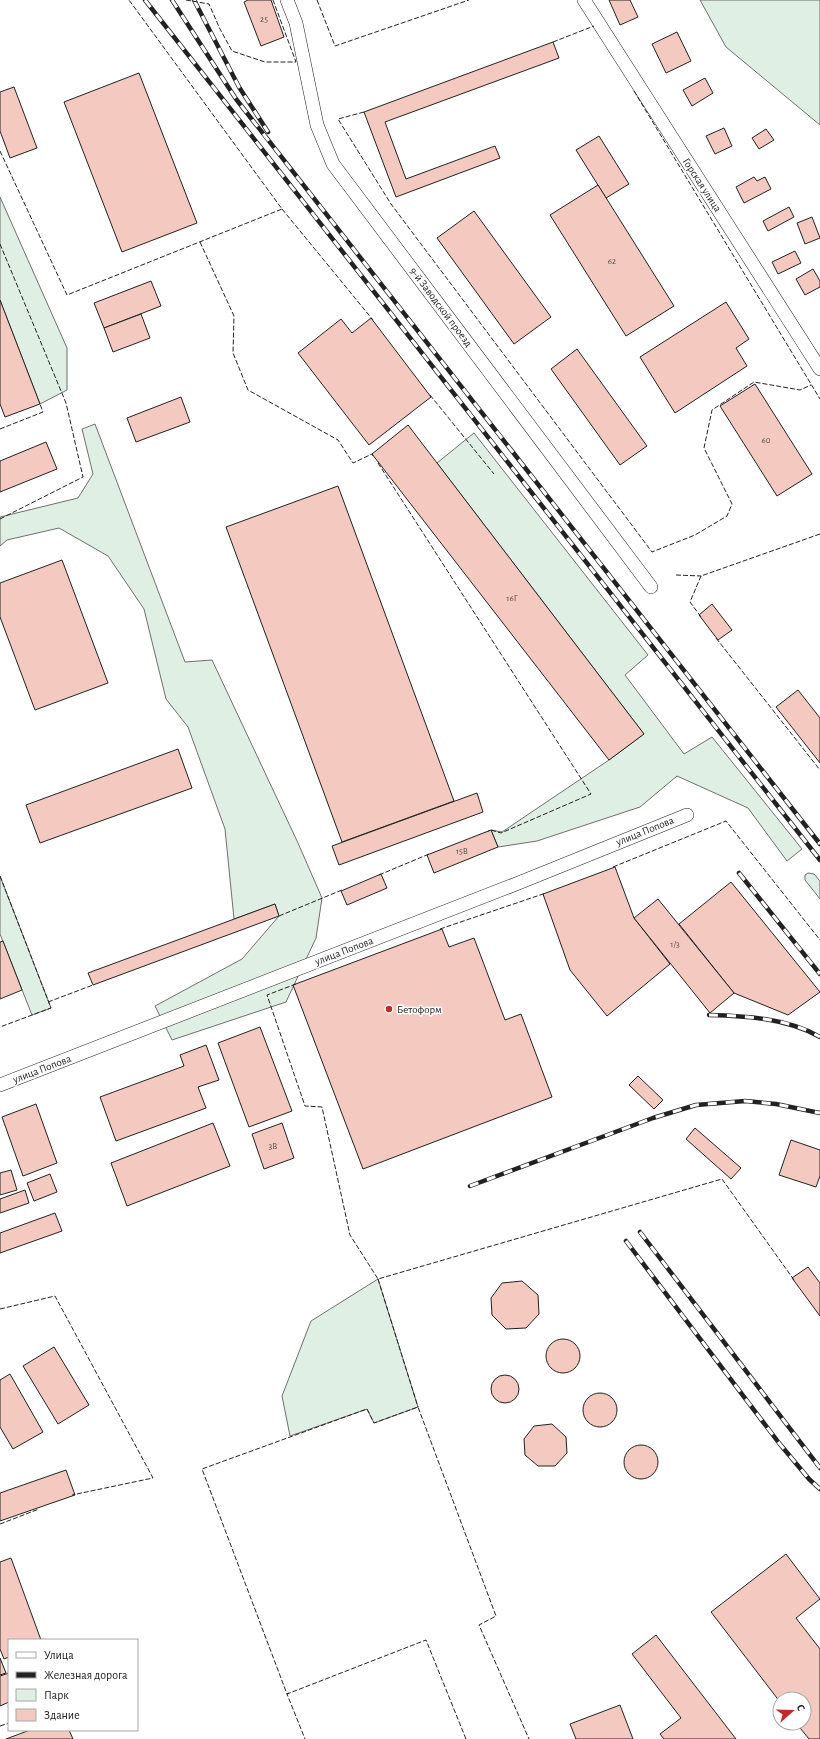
<svg xmlns="http://www.w3.org/2000/svg" width="820" height="1739" font-family="'Alegreya Sans',sans-serif">
<style>
.green{fill:#e0efe3;stroke:#6f6f6f}
.building{fill:#f3c9c0;stroke:#222}
.lines{fill:none;stroke-linecap:round;stroke-linejoin:round}
.street-casing{stroke:#222;stroke-width:14}
.street{stroke:#fff;stroke-width:13}
.rail-casing{stroke:#222;stroke-width:4.5}
.rail{stroke:#fff;stroke-width:3;stroke-dasharray:9;stroke-linecap:butt}
.fence{stroke:#222;stroke-width:1;stroke-dasharray:5 2;stroke-linecap:butt}
.poi-dot{fill:#c62828;stroke:#fff;stroke-width:1.5}
.labels{text-anchor:middle;dominant-baseline:central;stroke-width:3;stroke-linejoin:round;paint-order:stroke}
.number-label{font-size:9px;fill:#564c4a}
.street-label{font-size:11px;fill:#222;stroke:#fff}
.poi-label{font-size:11px;fill:#222;stroke:#fff;text-anchor:start}
</style>
<rect width="100%" height="100%" fill="#fff"/>
<g class="green">
<path d="M 700,0 L 820,0 L 820,125 L 726,47 Z"/>
<path d="M 0,197 L 67,348 L 67,390 L 40,404 L 0,300 Z"/>
<path d="M 95,424 L 185,662 L 212,660 L 298,843 L 322,898 L 316,938 L 286,1002 L 172,1040 L 155,1006 L 242,959 L 279,916 L 275,904 L 234,919 L 225,829 L 188,727 L 166,699 L 144,609 L 108,556 L 59,528 L 7,540 L 0,546 L 0,517 L 78,498 L 93,474 L 82,429 Z"/>
<path d="M 474,433 L 648,655 L 625,675 L 684,754 L 712,737 L 802,849 L 787,861 L 748,808 L 677,776 L 640,807 L 537,841 L 498,847 L 491,830 L 502,832 L 609,760 L 644,734 L 437,463 Z"/>
<path d="M 808,873 L 814,874 L 820,881 L 820,899 L 805,880 L 805,875 Z"/>
<path d="M 0,876 L 51,1008 L 32,1015 L 0,934 Z"/>
<path d="M 378,1279 L 418,1407 L 374,1423 L 367,1409 L 290,1436 L 282,1396 L 311,1321 Z"/>
</g>
<g class="building">
<path d="M 248,0 L 271,0 L 284,37 L 261,46 L 244,2 Z"/>
<path d="M 609,0 L 630,0 L 638,17 L 620,25 Z"/>
<path d="M 677,32 L 691,61 L 666,73 L 652,44 Z"/>
<path d="M 553,42 L 559,58 L 385,122 L 406,179 L 495,146 L 500,158 L 396,197 L 364,112 Z"/>
<path d="M 139,73 L 197,223 L 122,252 L 64,102 Z"/>
<path d="M 705,78 L 713,93 L 692,106 L 683,90 Z"/>
<path d="M 14,87 L 37,148 L 10,158 L 0,131 L 0,92 Z"/>
<path d="M 724,128 L 732,146 L 715,154 L 706,136 Z"/>
<path d="M 766,129 L 774,140 L 759,149 L 752,138 Z"/>
<path d="M 599,136 L 629,184 L 606,198 L 576,150 Z"/>
<path d="M 754,177 L 757,181 L 765,177 L 771,189 L 744,203 L 736,187 Z"/>
<path d="M 598,185 L 674,306 L 626,336 L 550,215 Z"/>
<path d="M 789,207 L 794,217 L 768,231 L 763,221 Z"/>
<path d="M 474,211 L 551,317 L 514,344 L 437,238 Z"/>
<path d="M 812,217 L 820,238 L 805,244 L 797,223 Z"/>
<path d="M 795,251 L 801,263 L 778,274 L 772,262 Z"/>
<path d="M 813,269 L 820,281 L 820,287 L 805,295 L 796,279 Z"/>
<path d="M 151,281 L 161,306 L 104,328 L 94,303 Z"/>
<path d="M 0,300 L 40,404 L 5,417 L 0,404 Z"/>
<path d="M 726,302 L 749,339 L 736,348 L 747,366 L 675,413 L 640,357 Z"/>
<path d="M 141,314 L 150,338 L 113,352 L 104,328 Z"/>
<path d="M 371,318 L 431,397 L 369,445 L 298,353 L 341,319 L 352,333 Z"/>
<path d="M 577,349 L 647,446 L 620,465 L 551,369 Z"/>
<path d="M 755,384 L 812,474 L 777,496 L 720,406 Z"/>
<path d="M 181,397 L 190,422 L 136,442 L 127,418 Z"/>
<path d="M 408,425 L 644,734 L 609,760 L 372,454 Z"/>
<path d="M 46,442 L 57,469 L 0,492 L 0,461 Z"/>
<path d="M 338,486 L 454,801 L 342,842 L 226,527 Z"/>
<path d="M 62,560 L 108,683 L 35,710 L 0,617 L 0,583 Z"/>
<path d="M 712,604 L 732,630 L 718,640 L 699,615 Z"/>
<path d="M 798,690 L 820,718 L 820,763 L 776,707 Z"/>
<path d="M 178,749 L 192,788 L 40,843 L 26,805 Z"/>
<path d="M 477,793 L 483,812 L 339,865 L 332,846 Z"/>
<path d="M 491,830 L 498,847 L 434,873 L 427,855 Z"/>
<path d="M 615,867 L 634,918 L 670,964 L 607,1016 L 570,970 L 543,894 Z"/>
<path d="M 381,874 L 387,888 L 347,905 L 341,891 Z"/>
<path d="M 731,882 L 820,992 L 788,1015 L 734,993 L 679,924 Z"/>
<path d="M 658,899 L 734,993 L 710,1013 L 634,918 Z"/>
<path d="M 275,904 L 279,916 L 93,985 L 88,973 Z"/>
<path d="M 442,929 L 449,947 L 474,938 L 505,1020 L 521,1014 L 552,1097 L 363,1169 L 293,985 Z"/>
<path d="M 3,941 L 22,990 L 0,999 L 0,942 Z"/>
<path d="M 260,1027 L 292,1111 L 249,1127 L 218,1043 Z"/>
<path d="M 206,1045 L 219,1080 L 198,1087 L 206,1108 L 116,1141 L 100,1097 L 184,1066 L 180,1055 Z"/>
<path d="M 638,1076 L 663,1100 L 654,1109 L 629,1085 Z"/>
<path d="M 36,1104 L 57,1163 L 23,1176 L 2,1117 Z"/>
<path d="M 213,1123 L 230,1166 L 127,1206 L 111,1163 Z"/>
<path d="M 282,1123 L 294,1158 L 264,1169 L 252,1134 Z"/>
<path d="M 695,1128 L 741,1168 L 731,1179 L 686,1139 Z"/>
<path d="M 791,1140 L 820,1150 L 820,1176 L 816,1187 L 779,1175 Z"/>
<path d="M 11,1170 L 17,1190 L 0,1195 L 0,1173 Z"/>
<path d="M 50,1174 L 57,1192 L 34,1201 L 27,1183 Z"/>
<path d="M 25,1190 L 29,1203 L 0,1213 L 0,1199 Z"/>
<path d="M 55,1213 L 62,1231 L 0,1253 L 0,1233 Z"/>
<path d="M 808,1267 L 820,1283 L 820,1316 L 792,1278 Z"/>
<path d="M 522,1281 L 538,1295 L 539,1314 L 526,1328 L 506,1329 L 492,1315 L 491,1298 L 502,1283 Z"/>
<circle cx="563" cy="1356" r="17"/>
<path d="M 54,1347 L 89,1405 L 58,1424 L 23,1366 Z"/>
<path d="M 10,1374 L 43,1432 L 13,1449 L 0,1427 L 0,1380 Z"/>
<circle cx="505" cy="1389" r="14"/>
<circle cx="600" cy="1410" r="17"/>
<path d="M 552,1424 L 566,1437 L 567,1453 L 555,1466 L 538,1466 L 525,1455 L 524,1439 L 534,1426 Z"/>
<circle cx="641" cy="1462" r="17"/>
<path d="M 66,1470 L 75,1495 L 0,1521 L 0,1493 Z"/>
<path d="M 786,1554 L 820,1599 L 796,1618 L 820,1649 L 820,1739 L 809,1739 L 796,1723 L 804,1723 L 804,1699 L 780,1699 L 780,1702 L 711,1612 Z"/>
<path d="M 11,1558 L 41,1640 L 9,1640 L 9,1657 L 4,1659 L 0,1649 L 0,1562 Z"/>
<path d="M 656,1635 L 736,1739 L 664,1739 L 660,1734 L 681,1718 L 632,1654 Z"/>
<path d="M 0,1658 L 6,1673 L 0,1675 Z"/>
<path d="M 9,1673 L 9,1702 L 0,1706 L 0,1676 Z"/>
<path d="M 620,1705 L 633,1739 L 576,1739 L 570,1724 Z"/>
<path d="M 30,1730 L 69,1730 L 73,1739 L 6,1739 Z"/>
</g>
<g class="lines">
<g class="street-casing">
<g id="street">
<path d="M 287,0 L 296,23 L 317,125 L 333,164 L 651,587"/>
<path d="M 584,0 L 820,369"/>
<path d="M 0,1085 L 516,884 L 687,815"/>
</g>
</g>
<use href="#street" class="street"/>
<g class="rail-casing">
<g id="rail">
<path d="M 145,0 L 820,860"/>
<path d="M 172,0 L 236,99 L 820,844"/>
<path d="M 194,0 L 239,87 L 268,132"/>
<path d="M 739,873 L 820,974"/>
<path d="M 709,1015 C 746,1016 787,1018 820,1037"/>
<path d="M 470,1186 L 653,1118 L 696,1105 L 745,1101 L 776,1104 L 820,1113"/>
<path d="M 640,1232 L 820,1468"/>
<path d="M 626,1241 L 779,1443 L 809,1479 L 820,1489"/>
</g>
</g>
<use href="#rail" class="rail"/>
<g class="fence">
<path d="M 186,0 L 209,4 L 220,29 L 232,51 L 265,62 L 296,62 L 273,0"/>
<path d="M 317,0 L 335,46 L 469,0"/>
<path d="M 553,42 L 594,26"/>
<path d="M 634,91 L 820,399"/>
<path d="M 364,112 L 338,119 L 391,204 L 652,552 L 695,535 L 727,516 L 732,504 L 704,448 L 712,410 L 754,382 L 800,390 L 811,385"/>
<path d="M 0,151 L 67,295 L 282,209 L 129,0"/>
<path d="M 282,209 L 373,320"/>
<path d="M 200,242 L 234,316 L 233,353 L 248,390 L 338,440 L 353,463 L 372,454 L 373,456"/>
<path d="M 0,244 L 66,403 L 83,477 L 0,519"/>
<path d="M 430,395 L 494,474"/>
<path d="M 0,429 L 43,412 L 40,404"/>
<path d="M 378,463 L 591,794 L 501,833 L 491,830 L 488,831"/>
<path d="M 676,575 L 701,576"/>
<path d="M 701,617 L 690,602 L 701,576 L 820,534"/>
<path d="M 716,638 L 820,770"/>
<path d="M 613,867 L 726,821 L 820,940"/>
<path d="M 379,875 L 429,854"/>
<path d="M 0,876 L 51,1008 L 0,1027"/>
<path d="M 279,916 L 342,890"/>
<path d="M 440,929 L 546,893"/>
<path d="M 296,984 L 267,995 L 305,1106 L 322,1107 L 350,1235 L 378,1279 L 722,1179 L 794,1280"/>
<path d="M 48,1002 L 93,985"/>
<path d="M 378,1279 L 418,1407"/>
<path d="M 0,1309 L 55,1296 L 153,1478 L 72,1495"/>
<path d="M 0,1524 L 39,1509"/>
<path d="M 289,1693 L 287,1694 L 305,1739"/>
<path d="M 0,1726 L 9,1723"/>
<path d="M 466,1739 L 426,1640 L 287,1694 L 202,1469 L 367,1409 L 374,1423 L 418,1407 L 496,1616 L 479,1625 L 529,1739"/>
</g>
</g>
<circle class="poi-dot" cx="389" cy="1009" r="4"/>
<g class="labels">
<g class="number-label">
<text x="264" y="19">25</text>
<text x="612" y="261">62</text>
<text x="766" y="440">60</text>
<text x="512" y="598">16Г</text>
<text x="462" y="851">15В</text>
<text x="675" y="944">1/3</text>
<text x="273" y="1146">3В</text>
</g>
<g class="street-label">
<text transform="translate(702 185) rotate(57)">Горская улица</text>
<text transform="translate(441 307) rotate(53)">9-й Заводской проезд</text>
<text transform="translate(645 831) rotate(-22)">улица Попова</text>
<text transform="translate(344 951) rotate(-21)">улица Попова</text>
<text transform="translate(42 1069) rotate(-21)">улица Попова</text>
</g>
<g class="poi-label">
<text x="397" y="1009">Бетоформ</text>
</g>
</g>
<rect x="8" y="1639" width="130" height="92" fill="#ffffff" stroke="#a7a7a7"/>
<rect x="16" y="1652" width="20" height="6" fill="#ffffff" stroke="#a7a7a7"/>
<text x="44" y="1659" font-size="12" fill="#222222">Улица</text>
<rect x="16" y="1672" width="20" height="6" fill="#222222" stroke="#a7a7a7"/>
<text x="44" y="1679" font-size="12" fill="#222222">Железная дорога</text>
<rect x="16" y="1689" width="20" height="12" fill="#e0efe3" stroke="#a7a7a7"/>
<text x="44" y="1699" font-size="12" fill="#222222">Парк</text>
<rect x="16" y="1709" width="20" height="12" fill="#f3c9c0" stroke="#a7a7a7"/>
<text x="44" y="1719" font-size="12" fill="#222222">Здание</text>
<g transform="translate(792 1711) rotate(70)"><circle r="19" fill="#ffffff" stroke="#a7a7a7"/>
<path d="M0-3L7 15L0 10L-7 15Z" fill="#c62828"/>
<text y="-6" font-size="11" font-weight="bold" text-anchor="middle" fill="#222222">С</text>
</g>
</svg>
